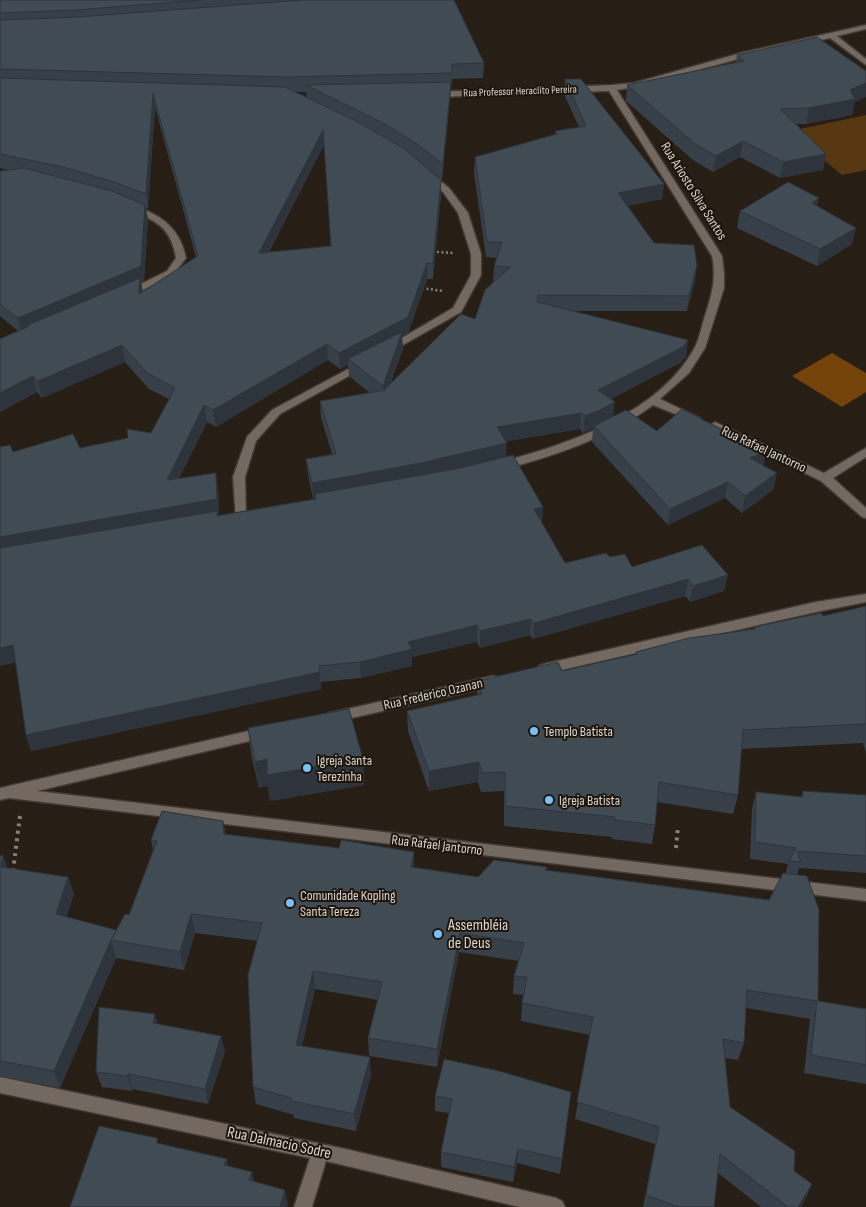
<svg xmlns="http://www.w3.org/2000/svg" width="866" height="1207" font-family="'Sofia Sans Condensed',sans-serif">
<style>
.green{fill:#573612}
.water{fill:#734309}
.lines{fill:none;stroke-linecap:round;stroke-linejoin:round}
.minor-casing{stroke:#413934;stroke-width:3}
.path-far1{stroke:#888079;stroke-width:2.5;stroke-dasharray:2 2.5;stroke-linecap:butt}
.path{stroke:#888079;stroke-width:4;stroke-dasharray:3 4.5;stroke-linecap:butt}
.minor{fill:#746960;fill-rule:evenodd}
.wall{fill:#374048;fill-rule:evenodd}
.shaded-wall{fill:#2d343b}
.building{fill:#404b54;stroke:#2d343b;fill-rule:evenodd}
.poi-dot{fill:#79bff8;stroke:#1e150d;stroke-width:2}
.labels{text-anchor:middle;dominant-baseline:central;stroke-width:4;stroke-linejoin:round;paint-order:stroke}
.far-street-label{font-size:11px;fill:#dcd6d0;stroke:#1e150d}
.street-label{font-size:14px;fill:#dcd6d0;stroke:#1e150d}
.poi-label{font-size:14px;fill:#dcd6d0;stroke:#1e150d;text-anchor:start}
.near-poi-label{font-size:16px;fill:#dcd6d0;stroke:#1e150d;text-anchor:start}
.near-street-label{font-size:16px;fill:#dcd6d0;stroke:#1e150d}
</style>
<rect width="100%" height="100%" fill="#271e16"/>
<path class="green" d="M 866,115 L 866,170 L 842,175 L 790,131 Z"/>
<path class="water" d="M 832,353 L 866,373 L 866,392 L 842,407 L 792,376 Z"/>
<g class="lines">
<g class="minor-casing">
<g id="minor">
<path d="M 866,25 L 866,29 L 837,36 L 866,59 L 866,65 L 830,38 L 746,57 L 635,87 L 617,90 L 722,256 L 724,273 L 724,288 L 705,348 L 689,373 L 660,399 L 700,418 L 698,420 L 690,420 L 653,405 C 609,438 554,456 501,470 L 497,469 L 495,466 L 497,463 C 566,445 657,415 694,349 C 699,340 701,329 704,319 C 711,297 717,280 712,256 L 609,91 L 435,97 L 431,94 L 432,92 L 612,85 L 634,83 L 741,53 Z"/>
<path d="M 428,171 L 449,188 L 468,213 L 481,254 L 481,275 L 461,312 L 387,354 L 383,353 L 383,349 L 453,308 L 471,275 L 471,254 L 458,213 L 443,192 L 425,176 L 425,172 Z"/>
<path d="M 130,205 C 159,213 180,227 186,258 L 173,275 L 127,298 L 122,295 L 123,293 L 167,271 L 176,258 C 171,227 155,219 127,210 L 125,208 Z"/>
<path d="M 363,361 L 367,362 L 367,366 L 280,414 L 256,441 L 245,477 L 246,518 L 240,522 L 236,521 L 233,477 L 247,437 L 272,410 Z"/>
<path d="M 715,422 L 824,473 L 866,448 L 866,457 L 833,478 L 866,508 L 866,518 L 862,517 L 821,481 L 711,428 L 709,426 Z"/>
<path d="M 866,594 L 866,602 L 816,612 L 544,674 L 539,672 L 537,669 L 539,666 L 544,664 L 816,602 Z"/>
<path d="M 493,676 L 498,677 L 500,681 L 498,685 L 334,722 L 329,721 L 327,717 L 329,713 L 334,712 Z"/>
<path d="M 266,727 L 271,728 L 273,732 L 271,736 L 37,791 L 866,889 L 866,901 L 9,798 L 0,800 L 0,788 Z"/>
<path d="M 0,1077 L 341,1148 L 556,1198 L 562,1201 L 565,1207 L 520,1207 L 326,1161 L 312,1207 L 294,1207 L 310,1158 L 0,1093 Z"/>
</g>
</g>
<g class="path-far1">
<path d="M 437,252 L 453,253"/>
<path d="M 422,288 L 443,291"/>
</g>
<g class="path">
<path d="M 676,848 L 678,827"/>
<path d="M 13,871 L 20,816"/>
</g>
<use href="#minor" class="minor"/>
</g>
<g class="wall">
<path d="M 0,0 L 454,0 L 484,63 L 483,78 L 452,79 L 450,97 L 442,180 L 414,158 L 441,195 L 433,279 L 427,279 L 408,333 L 402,336 L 403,349 L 391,382 L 475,319 L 494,282 L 493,282 L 494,266 L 497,258 L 486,257 L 474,173 L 475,157 L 555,134 L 555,131 L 579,127 L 564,94 L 565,79 L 664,184 L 662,199 L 628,206 L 654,243 L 695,281 L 687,311 L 572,311 L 688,340 L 686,356 L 680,363 L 611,399 L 613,416 L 763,465 L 774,489 L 742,513 L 725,498 L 668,525 L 592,442 L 593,428 L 583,433 L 580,429 L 506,441 L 506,456 L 543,507 L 542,522 L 565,563 L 610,557 L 632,567 L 702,545 L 724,591 L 690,602 L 685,596 L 533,639 L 530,635 L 480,648 L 477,642 L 412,657 L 412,666 L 361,678 L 321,682 L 321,689 L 31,751 L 26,735 L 16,662 L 0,666 L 13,452 L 80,448 L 151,433 L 169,399 L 149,389 L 125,362 L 42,398 L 37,392 L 0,412 L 0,339 L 18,331 L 0,316 L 0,171 L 8,170 L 0,168 ZM 296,92 L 306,92 L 307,97 ZM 155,107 L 196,257 L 143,292 L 141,282 L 144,281 L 148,220 L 146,208 L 148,209 ZM 324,145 L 331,246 L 269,252 ZM 328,360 L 340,369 L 348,365 L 349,376 L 370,393 L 320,401 L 321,417 L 332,454 L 306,459 L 308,475 L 313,499 L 219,515 L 218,489 L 179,478 L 207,422 L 216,427 Z"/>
<path d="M 737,55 L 855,102 L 852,115 L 806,124 L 796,124 L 826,154 L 823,170 L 780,178 L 740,157 L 713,172 L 693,160 L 626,101 L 627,85 L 736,63 Z"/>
<path d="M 819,198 L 817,206 L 852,244 L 817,266 L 737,228 L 740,211 Z"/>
<path d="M 866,606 L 866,753 L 863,743 L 741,749 L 738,795 L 733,814 L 657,802 L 655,825 L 652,844 L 612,839 L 612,837 L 504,826 L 504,791 L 481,792 L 478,782 L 429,791 L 408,731 L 407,711 L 477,695 L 477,681 L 562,671 L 636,654 L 636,652 L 754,629 L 754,627 L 823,616 Z"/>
<path d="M 248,728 L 363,759 L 364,785 L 270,801 L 268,786 L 259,788 L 251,754 Z"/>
<path d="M 803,791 L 866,798 L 866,873 L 799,868 L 797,875 L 818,1001 L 866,1009 L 866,1084 L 804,1073 L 810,1019 L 746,1008 L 744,1043 L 738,1060 L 725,1058 L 730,1107 L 794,1171 L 812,1184 L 805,1200 L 801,1207 L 761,1207 L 718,1173 L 714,1207 L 643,1207 L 655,1144 L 575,1119 L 590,1035 L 521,1021 L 522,1003 L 524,995 L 513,994 L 514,976 L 519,961 L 459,952 L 437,1067 L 369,1056 L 368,1038 L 378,1000 L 315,989 L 302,1046 L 371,1075 L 356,1131 L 294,1118 L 294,1115 L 256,1104 L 253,1087 L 257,941 L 195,933 L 184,970 L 116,958 L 60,1088 L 0,1076 L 0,856 L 3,855 L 7,868 L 68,877 L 74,894 L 66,917 L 116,930 L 129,915 L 153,850 L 151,840 L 223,821 L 226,835 L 339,848 L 414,852 L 414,867 L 478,877 L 547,867 L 547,870 L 769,900 L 785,874 L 788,864 L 750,859 L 752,809 L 756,792 L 801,797 Z"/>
<path d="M 158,1024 L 225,1051 L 208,1104 L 132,1089 L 132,1091 L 102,1087 L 96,1072 Z"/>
<path d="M 571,1092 L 560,1174 L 517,1163 L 513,1182 L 441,1167 L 441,1152 L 449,1113 L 435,1111 L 435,1096 Z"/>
</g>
<g class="shaded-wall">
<path d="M 451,82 L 450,97 L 442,180 L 443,164 Z"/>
<path d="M 866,83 L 866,97 L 855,102 L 852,115 L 806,124 L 809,108 Z"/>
<path d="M 153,93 L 155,107 L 148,209 L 146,194 Z"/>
<path d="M 323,130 L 324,145 L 260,269 L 259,253 Z"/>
<path d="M 743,141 L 740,157 L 713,172 L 716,156 Z"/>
<path d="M 826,154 L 823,170 L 780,178 L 783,162 Z"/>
<path d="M 441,180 L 441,195 L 433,279 L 433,264 Z"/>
<path d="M 664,184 L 662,199 L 617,208 L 618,193 Z"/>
<path d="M 819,198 L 815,215 L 812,203 Z"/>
<path d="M 145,205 L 148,220 L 144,281 L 141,282 L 143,294 L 28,325 L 29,331 L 22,334 L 18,318 Z"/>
<path d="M 856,228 L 852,244 L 817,266 L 820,249 Z"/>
<path d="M 427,263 L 427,279 L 408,333 L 402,336 L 403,349 L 386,396 L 386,390 L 385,389 L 385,400 L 384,404 L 383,386 L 348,359 L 348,365 L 340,369 L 339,353 Z"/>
<path d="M 697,265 L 695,281 L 687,311 L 689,296 Z"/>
<path d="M 688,340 L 686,356 L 680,363 L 596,406 L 598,390 Z"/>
<path d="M 327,344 L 328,360 L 216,427 L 213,410 Z"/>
<path d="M 122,345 L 125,362 L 42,398 L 38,381 Z"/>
<path d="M 33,376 L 37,392 L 0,412 L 0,393 Z"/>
<path d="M 615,402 L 613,418 L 594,426 L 593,428 L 583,433 L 585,416 Z"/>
<path d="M 204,405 L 207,422 L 170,496 L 167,480 Z"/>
<path d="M 581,413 L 580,429 L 497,443 L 497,427 Z"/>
<path d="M 507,443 L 506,459 L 315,494 L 315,499 L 313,499 L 312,483 Z"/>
<path d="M 766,452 L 763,468 L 750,458 Z"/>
<path d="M 216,473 L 218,489 L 219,516 L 0,554 L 0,537 Z"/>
<path d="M 777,473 L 774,489 L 742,513 L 745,496 Z"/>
<path d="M 728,482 L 725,498 L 668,525 L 670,509 Z"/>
<path d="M 543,507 L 542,524 L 534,509 Z"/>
<path d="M 728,575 L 724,591 L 690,602 L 693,586 Z"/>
<path d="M 688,579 L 685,596 L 533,639 L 534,623 Z"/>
<path d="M 531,619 L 530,635 L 480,648 L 480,631 Z"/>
<path d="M 477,625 L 477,642 L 412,657 L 412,666 L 361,678 L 360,662 L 408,642 Z"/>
<path d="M 13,645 L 18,662 L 0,666 L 0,648 Z"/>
<path d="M 320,672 L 321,689 L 31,751 L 26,735 Z"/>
<path d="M 267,759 L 363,759 L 364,785 L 270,801 L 268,786 L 259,788 L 255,762 Z"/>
<path d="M 479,762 L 478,782 L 429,791 L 429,771 Z"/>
<path d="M 223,821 L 226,840 L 224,834 Z"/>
<path d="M 414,852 L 414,871 L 411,867 Z"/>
<path d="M 3,855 L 9,873 L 1,867 Z"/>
<path d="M 68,877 L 74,894 L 62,931 L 56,914 Z"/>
<path d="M 191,914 L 195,933 L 184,970 L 180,952 Z"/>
<path d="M 460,933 L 459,952 L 437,1067 L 437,1049 Z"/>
<path d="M 111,941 L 116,958 L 60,1088 L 54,1071 Z"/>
<path d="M 313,971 L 315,989 L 298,1063 L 296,1045 Z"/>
<path d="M 155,1014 L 159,1029 L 153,1023 Z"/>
<path d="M 221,1036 L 225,1051 L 208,1104 L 205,1089 Z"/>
<path d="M 370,1057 L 371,1075 L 356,1131 L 354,1114 Z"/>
<path d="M 128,1074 L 132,1089 L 132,1091 L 127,1076 Z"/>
<path d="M 518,1149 L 517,1163 L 513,1182 L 514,1167 Z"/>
<path d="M 227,1159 L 230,1172 L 224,1165 Z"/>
<path d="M 252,1172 L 255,1186 L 249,1180 Z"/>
<path d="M 812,1184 L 805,1200 L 801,1207 L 798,1207 Z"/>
<path d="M 285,1190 L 288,1204 L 287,1207 L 280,1207 Z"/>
</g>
<g class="building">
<path d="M 0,0 L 201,0 L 77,10 L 0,13 Z"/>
<path d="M 302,0 L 454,0 L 484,63 L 452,64 L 452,73 L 286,77 L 0,69 L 0,20 L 78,17 Z"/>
<path d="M 817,37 L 866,71 L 866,83 L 850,90 L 855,99 L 809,108 L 780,109 L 826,154 L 783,162 L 743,141 L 716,156 L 695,144 L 627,85 L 744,61 L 737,55 Z"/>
<path d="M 0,78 L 285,87 L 354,120 L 403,148 L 441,180 L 433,264 L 427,263 L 408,317 L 339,353 L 327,344 L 213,410 L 204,405 L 167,480 L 216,473 L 217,499 L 0,537 L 0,447 L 10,445 L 13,452 L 73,434 L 80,448 L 128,438 L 127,429 L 151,433 L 175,388 L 147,373 L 122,345 L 38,381 L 33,376 L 0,393 L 0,339 L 29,326 L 28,325 L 140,278 L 139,294 L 198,256 L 153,93 L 146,194 L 114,182 L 63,167 L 0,154 ZM 323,130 L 331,246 L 259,253 Z"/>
<path d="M 565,79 L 581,79 L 664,184 L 618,193 L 654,243 L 694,245 L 697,265 L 689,296 L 538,295 L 537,302 L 688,340 L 683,347 L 598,390 L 615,402 L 600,410 L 585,416 L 581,413 L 497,427 L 507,443 L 421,463 L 312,483 L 306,459 L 336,454 L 320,401 L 386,390 L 385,389 L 461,314 L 475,319 L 485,290 L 510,267 L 494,266 L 502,242 L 487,242 L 475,157 L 557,134 L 555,131 L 586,126 Z"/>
<path d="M 451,82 L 443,164 L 417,144 L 387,125 L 306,85 Z"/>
<path d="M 24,168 L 112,191 L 145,205 L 141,266 L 18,318 L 0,304 L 0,171 Z"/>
<path d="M 788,182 L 819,198 L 812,203 L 856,228 L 820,249 L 740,211 Z"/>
<path d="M 402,332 L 383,386 L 348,359 Z"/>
<path d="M 682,409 L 766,452 L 750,458 L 777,473 L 745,496 L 728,482 L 670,509 L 594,426 L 626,410 L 657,431 Z"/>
<path d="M 513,455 L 543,507 L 534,509 L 565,563 L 606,553 L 610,557 L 625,554 L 632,567 L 702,545 L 728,575 L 693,586 L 688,579 L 534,623 L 531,619 L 480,631 L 477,625 L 408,642 L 412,649 L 360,662 L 319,666 L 320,672 L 26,735 L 13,645 L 0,648 L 0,548 L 217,511 L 217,516 L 316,499 L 315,494 L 455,469 Z"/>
<path d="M 866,606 L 866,724 L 743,730 L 738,795 L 659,782 L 655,825 L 615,820 L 615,817 L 505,806 L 505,772 L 482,773 L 479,762 L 429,771 L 407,711 L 482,694 L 477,681 L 558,662 L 562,671 L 637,654 L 636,652 L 689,638 L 755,629 L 754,627 L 821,613 L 823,616 Z"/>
<path d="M 349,709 L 363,759 L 267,775 L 267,759 L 255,762 L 248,728 Z"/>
<path d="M 803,791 L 866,795 L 866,856 L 797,851 L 801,862 L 789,861 L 796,848 L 755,842 L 756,792 L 803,797 Z"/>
<path d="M 162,811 L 223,821 L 224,834 L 339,848 L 341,840 L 414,852 L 411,867 L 478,877 L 494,860 L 547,867 L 545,870 L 769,900 L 783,873 L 807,876 L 819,910 L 818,1001 L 866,1009 L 866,1065 L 811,1055 L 817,1001 L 747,990 L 744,1043 L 723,1039 L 730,1107 L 795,1151 L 794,1171 L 812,1184 L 798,1207 L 788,1207 L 720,1154 L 714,1207 L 679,1207 L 646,1195 L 659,1127 L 577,1102 L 593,1017 L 522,1003 L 527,977 L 514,976 L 524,943 L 460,933 L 437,1049 L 368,1038 L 382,982 L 313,971 L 296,1045 L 370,1057 L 354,1114 L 292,1101 L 291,1098 L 253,1087 L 248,975 L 262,923 L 191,914 L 180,952 L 111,940 L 125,914 L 129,915 L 157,841 L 151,840 Z"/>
<path d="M 3,855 L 1,867 L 68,877 L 56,914 L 116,930 L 111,940 L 54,1071 L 0,1061 L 0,856 Z"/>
<path d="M 99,1007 L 155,1014 L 153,1023 L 221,1036 L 205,1089 L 128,1074 L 127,1076 L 96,1072 Z"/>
<path d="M 444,1059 L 499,1071 L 571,1092 L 562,1159 L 518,1149 L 514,1167 L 441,1152 L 452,1099 L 435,1096 Z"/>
<path d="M 99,1126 L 157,1138 L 157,1143 L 227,1159 L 224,1165 L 252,1172 L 249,1180 L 285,1190 L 280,1207 L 70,1207 Z"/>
</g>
<g class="poi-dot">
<circle cx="534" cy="731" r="5"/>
<circle cx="307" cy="768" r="5"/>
<circle cx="549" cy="800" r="5"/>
<circle cx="290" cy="903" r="5"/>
<circle cx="438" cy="934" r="5"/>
</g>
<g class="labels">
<g class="far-street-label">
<text transform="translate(520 91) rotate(-2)">Rua Professor Heraclito Pereira</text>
</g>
<g class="street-label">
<text transform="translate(694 191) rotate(58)">Rua Ariosto Silva Santos</text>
<text transform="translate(764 449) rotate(25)">Rua Rafael Jantorno</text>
<text transform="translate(433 694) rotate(-13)">Rua Frederico Ozanan</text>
<text transform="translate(437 845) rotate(7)">Rua Rafael Jantorno</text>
</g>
<g class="poi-label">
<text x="544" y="731">Templo Batista</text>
<text x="317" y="760">Igreja Santa<tspan x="317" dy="16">Terezinha</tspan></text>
<text x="559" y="800">Igreja Batista</text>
<text x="300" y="895">Comunidade Kopling<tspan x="300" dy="16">Santa Tereza</tspan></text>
</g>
<g class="near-poi-label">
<text x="448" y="925">Assembléia<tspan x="448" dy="18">de Deus</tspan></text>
</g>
<g class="near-street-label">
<text transform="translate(279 1143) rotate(12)">Rua Dalmacio Sodre</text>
</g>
</g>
</svg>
